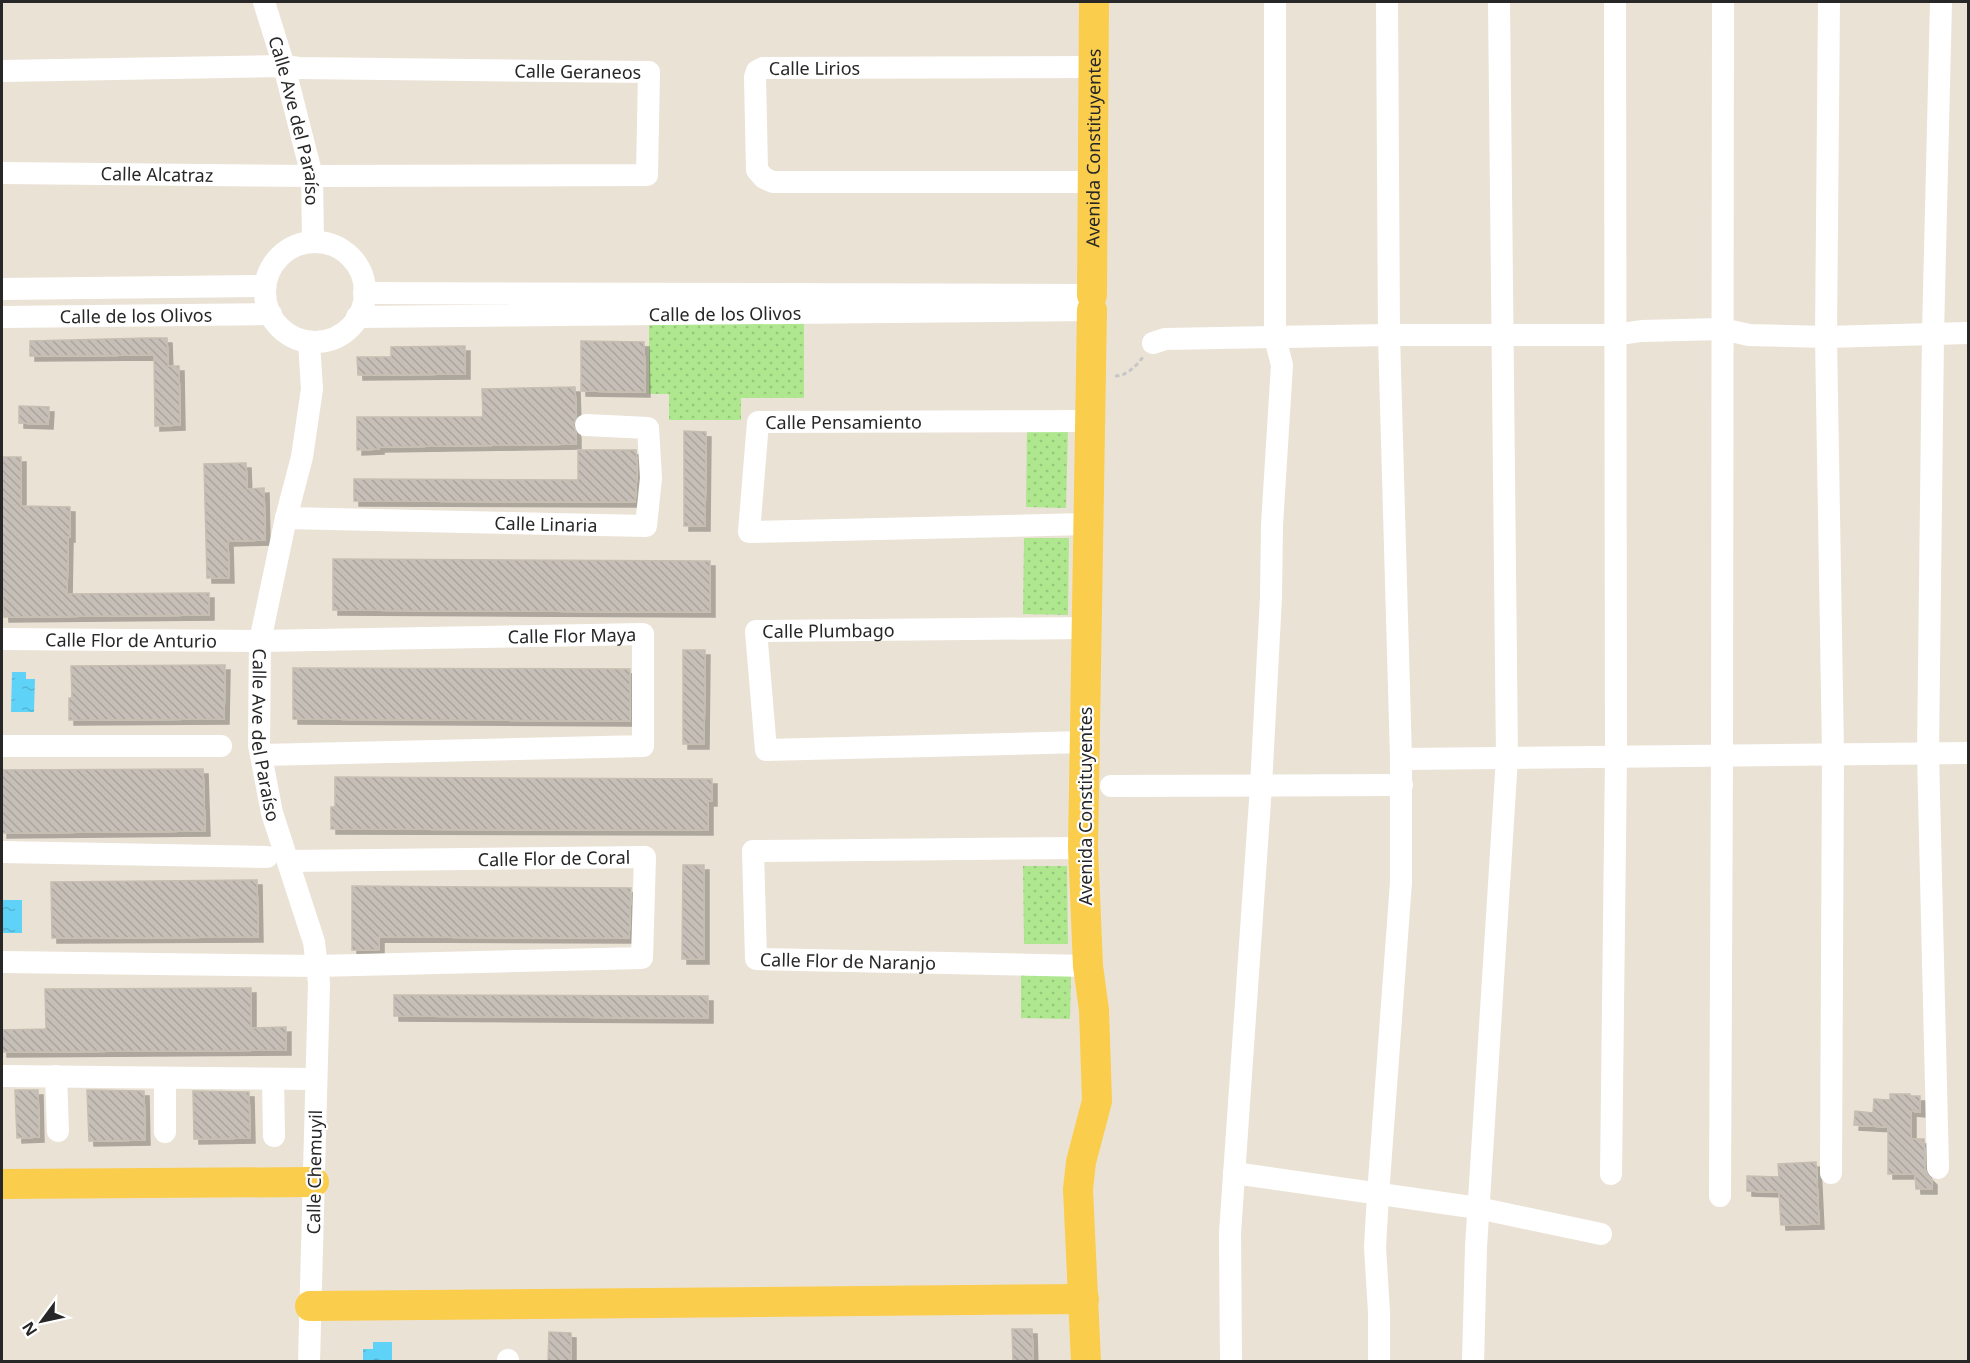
<svg xmlns="http://www.w3.org/2000/svg" width="1970" height="1363" font-family="'Noto Sans',sans-serif">
<style>
.park{fill:url(#park-dots)}
.water{fill:url(#water-ripples)}
.building{fill:url(#building-back-hatch);stroke:#c6beb1;stroke-width:1.5;filter:url(#shadow)}
.lines{fill:none;stroke-linecap:round;stroke-linejoin:round}
.path{stroke:#c7c7c7;stroke-width:3;stroke-dasharray:4.5 3;stroke-linecap:butt}
.minor{stroke:#fff;stroke-width:22}
.major{stroke:#fbcd4c;stroke-width:30}
.labels{text-anchor:middle;dominant-baseline:central;stroke-width:4.5;stroke-linejoin:round;paint-order:stroke}
.street-label{font-size:18px;fill:#272727;stroke:#fff}
</style>
<defs>
<pattern id="park-dots" width="8" height="8" patternUnits="userSpaceOnUse" patternTransform="scale(1.5)"><rect width="8" height="8" fill="#aee78e"/><path d="M2 2h.1M6 6h.1" fill="none" stroke="#96c67a" stroke-width="1.8" stroke-linecap="round"/></pattern>
<pattern id="water-ripples" width="26" height="14" patternUnits="userSpaceOnUse" patternTransform="scale(1.5)"><rect width="26" height="14" fill="#5fd3f7"/><path d="M2 4q2-2 4 0t4 0M15 11q2-2 4 0t4 0" fill="none" stroke="#53b5d4"/></pattern>
<pattern id="building-back-hatch" width="6" height="6" patternUnits="userSpaceOnUse" patternTransform="scale(1.5)"><rect width="6" height="6" fill="#c6bfb7"/><path d="M-1 5l2 2M0 0l6 6M5-1l2 2" fill="none" stroke="#aaa49d"/></pattern>
<filter id="shadow"><feDropShadow dx="5" dy="5" stdDeviation="0" flood-color="#0004"/></filter>
</defs>
<rect width="100%" height="100%" fill="#ebe2d6"/>
<g class="park">
<path d="M 649,322 L 804,322 L 804,398 L 741,398 L 741,420 L 669,420 L 669,394 L 649,394 Z"/>
<path d="M 1027,427 L 1068,428 L 1066,508 L 1026,507 Z"/>
<path d="M 1024,538 L 1069,538 L 1068,615 L 1023,614 Z"/>
<path d="M 1023,866 L 1067,866 L 1068,944 L 1024,944 Z"/>
<path d="M 1021,974 L 1071,975 L 1070,1019 L 1021,1018 Z"/>
</g>
<g class="water">
<path d="M 12,672 L 26,672 L 26,679 L 35,679 L 34,712 L 11,712 Z"/>
<rect x="2" y="900" width="20" height="33"/>
<path d="M 373,1342 L 392,1342 L 392,1361 L 349,1361 L 363,1361 L 363,1349 L 373,1349 Z"/>
</g>
<g class="building">
<path d="M 148,338 L 167,338 L 168,366 L 179,366 L 180,425 L 155,426 L 154,355 L 30,356 L 30,341 Z"/>
<path d="M 581,341 L 644,342 L 645,392 L 581,391 Z"/>
<path d="M 465,346 L 465,374 L 358,375 L 357,357 L 391,357 L 391,347 Z"/>
<path d="M 575,387 L 576,417 L 573,425 L 576,433 L 576,444 L 379,447 L 379,449 L 357,450 L 357,417 L 483,417 L 482,389 Z"/>
<path d="M 19,406 L 49,407 L 48,424 L 19,423 Z"/>
<path d="M 684,431 L 706,432 L 705,526 L 684,526 Z"/>
<path d="M 578,450 L 636,450 L 637,472 L 635,502 L 354,501 L 354,479 L 578,480 Z"/>
<path d="M 2,457 L 21,457 L 21,506 L 70,507 L 70,537 L 68,537 L 67,594 L 209,593 L 209,615 L 4,617 L 2,580 Z"/>
<path d="M 246,463 L 247,489 L 264,488 L 265,540 L 228,541 L 229,578 L 207,578 L 204,464 Z"/>
<path d="M 333,559 L 710,561 L 710,612 L 333,610 Z"/>
<path d="M 683,650 L 705,650 L 704,744 L 683,744 Z"/>
<path d="M 225,665 L 224,719 L 69,720 L 69,698 L 72,698 L 71,666 Z"/>
<path d="M 293,668 L 630,669 L 630,721 L 293,719 Z"/>
<path d="M 203,769 L 205,831 L 2,833 L 2,770 Z"/>
<path d="M 335,777 L 712,779 L 712,801 L 708,801 L 708,830 L 331,829 L 331,807 L 335,807 Z"/>
<path d="M 683,865 L 704,865 L 704,959 L 682,959 Z"/>
<path d="M 257,880 L 258,937 L 52,938 L 51,882 Z"/>
<path d="M 352,886 L 631,888 L 629,938 L 379,937 L 379,950 L 352,950 Z"/>
<path d="M 251,988 L 251,1028 L 286,1027 L 286,1050 L 2,1052 L 2,1030 L 46,1029 L 45,989 Z"/>
<path d="M 394,995 L 708,996 L 708,1018 L 394,1016 Z"/>
<path d="M 15,1090 L 38,1090 L 39,1137 L 17,1138 Z"/>
<path d="M 87,1090 L 144,1091 L 145,1140 L 89,1141 Z"/>
<path d="M 193,1091 L 249,1092 L 250,1138 L 194,1139 Z"/>
<path d="M 1890,1094 L 1910,1094 L 1910,1096 L 1920,1096 L 1920,1112 L 1911,1111 L 1911,1139 L 1924,1139 L 1925,1169 L 1927,1175 L 1932,1180 L 1932,1189 L 1916,1189 L 1915,1174 L 1888,1174 L 1888,1127 L 1854,1125 L 1855,1111 L 1873,1113 L 1874,1099 L 1890,1100 Z"/>
<path d="M 1816,1162 L 1819,1224 L 1781,1225 L 1779,1192 L 1747,1191 L 1747,1176 L 1779,1177 L 1778,1164 Z"/>
<path d="M 1012,1329 L 1032,1329 L 1033,1362 L 1013,1362 Z"/>
<path d="M 549,1332 L 571,1333 L 571,1362 L 548,1362 Z"/>
</g>
<g class="lines">
<path class="path" d="M 1115,376 C 1127,376 1136,366 1143,357"/>
<g class="minor">
<path id="s1" d="M 264,2 L 284,66 L 312,176 L 313,241"/>
<path d="M 1829,2 L 1826,337 L 1833,753 L 1831,1173"/>
<path id="s2" d="M 2,71 L 284,66 L 299,68 L 649,72 L 647,175 L 312,176 L 2,173"/>
<path id="s3" d="M 1093,182 L 773,182 L 764,178 L 757,170 L 755,77 L 757,71 L 763,68 L 1095,67"/>
<circle cx="315" cy="292" r="50"/>
<path d="M 2,289 L 265,286"/>
<path id="s4" d="M 2,317 L 271,314"/>
<path id="s5" d="M 357,317 L 1092,310 L 1092,295 L 364,293"/>
<path id="s6" d="M 309,342 L 312,389 L 302,457 L 286,518 L 260,641 L 259,745 L 272,813 L 314,942 L 319,983 L 309,1362"/>
<path d="M 1153,343 L 1165,339 L 1389,335 L 1615,335 L 1641,331 L 1722,329 L 1749,335 L 1826,337 L 1968,333"/>
<path id="s7" d="M 286,518 L 646,526 L 651,478 L 648,428 L 586,425"/>
<path id="s8" d="M 1087,524 L 749,532 L 758,422 L 1089,421"/>
<path id="s9" d="M 2,639 L 260,641 L 643,634 L 643,746 L 261,755"/>
<path id="s10" d="M 1084,742 L 766,750 L 756,631 L 1086,628"/>
<path d="M 2,746 L 221,746"/>
<path d="M 1401,759 L 1968,753"/>
<path d="M 1111,786 L 1402,785"/>
<path id="s11" d="M 1083,848 L 753,851 L 756,959 L 1088,966"/>
<path d="M 2,852 L 267,857"/>
<path d="M 2,962 L 317,966 L 642,958 L 645,857 L 288,861"/>
<path d="M 2,1076 L 316,1079"/>
<path d="M 56,1076 L 58,1131"/>
<path d="M 165,1078 L 165,1132"/>
<path d="M 273,1079 L 274,1136"/>
<path d="M 1938,1168 L 1928,753 L 1933,334 L 1941,2"/>
<path d="M 1234,1173 L 1478,1208 L 1601,1234"/>
<path d="M 1611,1174 L 1616,757 L 1615,2"/>
<path d="M 1720,1196 L 1722,756 L 1723,2"/>
<path d="M 508,1360 L 508,1362"/>
<path d="M 1231,1362 L 1230,1233 L 1261,786 L 1271,597 L 1272,525 L 1282,365 L 1275,338 L 1275,2"/>
<path d="M 1379,1362 L 1379,1312 L 1375,1247 L 1378,1195 L 1401,882 L 1401,759 L 1389,335 L 1387,2"/>
<path d="M 1473,1362 L 1476,1247 L 1507,758 L 1499,2"/>
</g>
<g class="major">
<path id="s12" d="M 1092,295 L 1094,2"/>
<path d="M 2,1184 L 314,1182"/>
<path d="M 310,1306 L 1084,1299"/>
<path d="M 1086,1362 L 1078,1189 L 1081,1162 L 1097,1101 L 1094,1010 L 1088,966 L 1083,848 L 1092,310"/>
</g>
</g>
<g class="labels">
<g class="street-label">
<text stroke="none"><textPath href="#s3" startOffset="498">Calle Lirios</textPath></text>
<text stroke="none"><textPath href="#s2" startOffset="576">Calle Geraneos</textPath></text>
<text stroke="none"><textPath href="#s1" startOffset="123">Calle Ave del Paraíso</textPath></text>
<text stroke="none"><textPath href="#s12" startOffset="147">Avenida Constituyentes</textPath></text>
<text transform="translate(157 174) rotate(1)">Calle Alcatraz</text>
<text stroke="none"><textPath href="#s5" startOffset="368">Calle de los Olivos</textPath></text>
<text stroke="none"><textPath href="#s4" startOffset="134">Calle de los Olivos</textPath></text>
<text stroke="none"><textPath href="#s8" startOffset="534">Calle Pensamiento</textPath></text>
<text stroke="none"><textPath href="#s7" startOffset="260">Calle Linaria</textPath></text>
<text stroke="none"><textPath href="#s10" startOffset="510">Calle Plumbago</textPath></text>
<text stroke="none"><textPath href="#s9" startOffset="570">Calle Flor Maya</textPath></text>
<text stroke="none"><textPath href="#s9" startOffset="129">Calle Flor de Anturio</textPath></text>
<text stroke="none"><textPath href="#s6" startOffset="399">Calle Ave del Paraíso</textPath></text>
<text transform="translate(1085 806) rotate(-90)">Avenida Constituyentes</text>
<text transform="translate(554 858) rotate(-1)">Calle Flor de Coral</text>
<text stroke="none"><textPath href="#s11" startOffset="530">Calle Flor de Naranjo</textPath></text>
<text transform="translate(314 1172) rotate(-89)">Calle Chemuyil</text>
</g>
</g>
<rect width="1970" height="1363" fill="none" stroke="#272727" stroke-width="6"/>
<g transform="translate(42 1321) rotate(237)" stroke="#ffffff" stroke-width="4.5" paint-order="stroke">
<path d="M0-4.5L10 22L0 15L-10 22Z" fill="#272727"/>
<text y="-9" font-size="16" font-weight="bold" text-anchor="middle" fill="#272727">N</text>
</g>
</svg>
